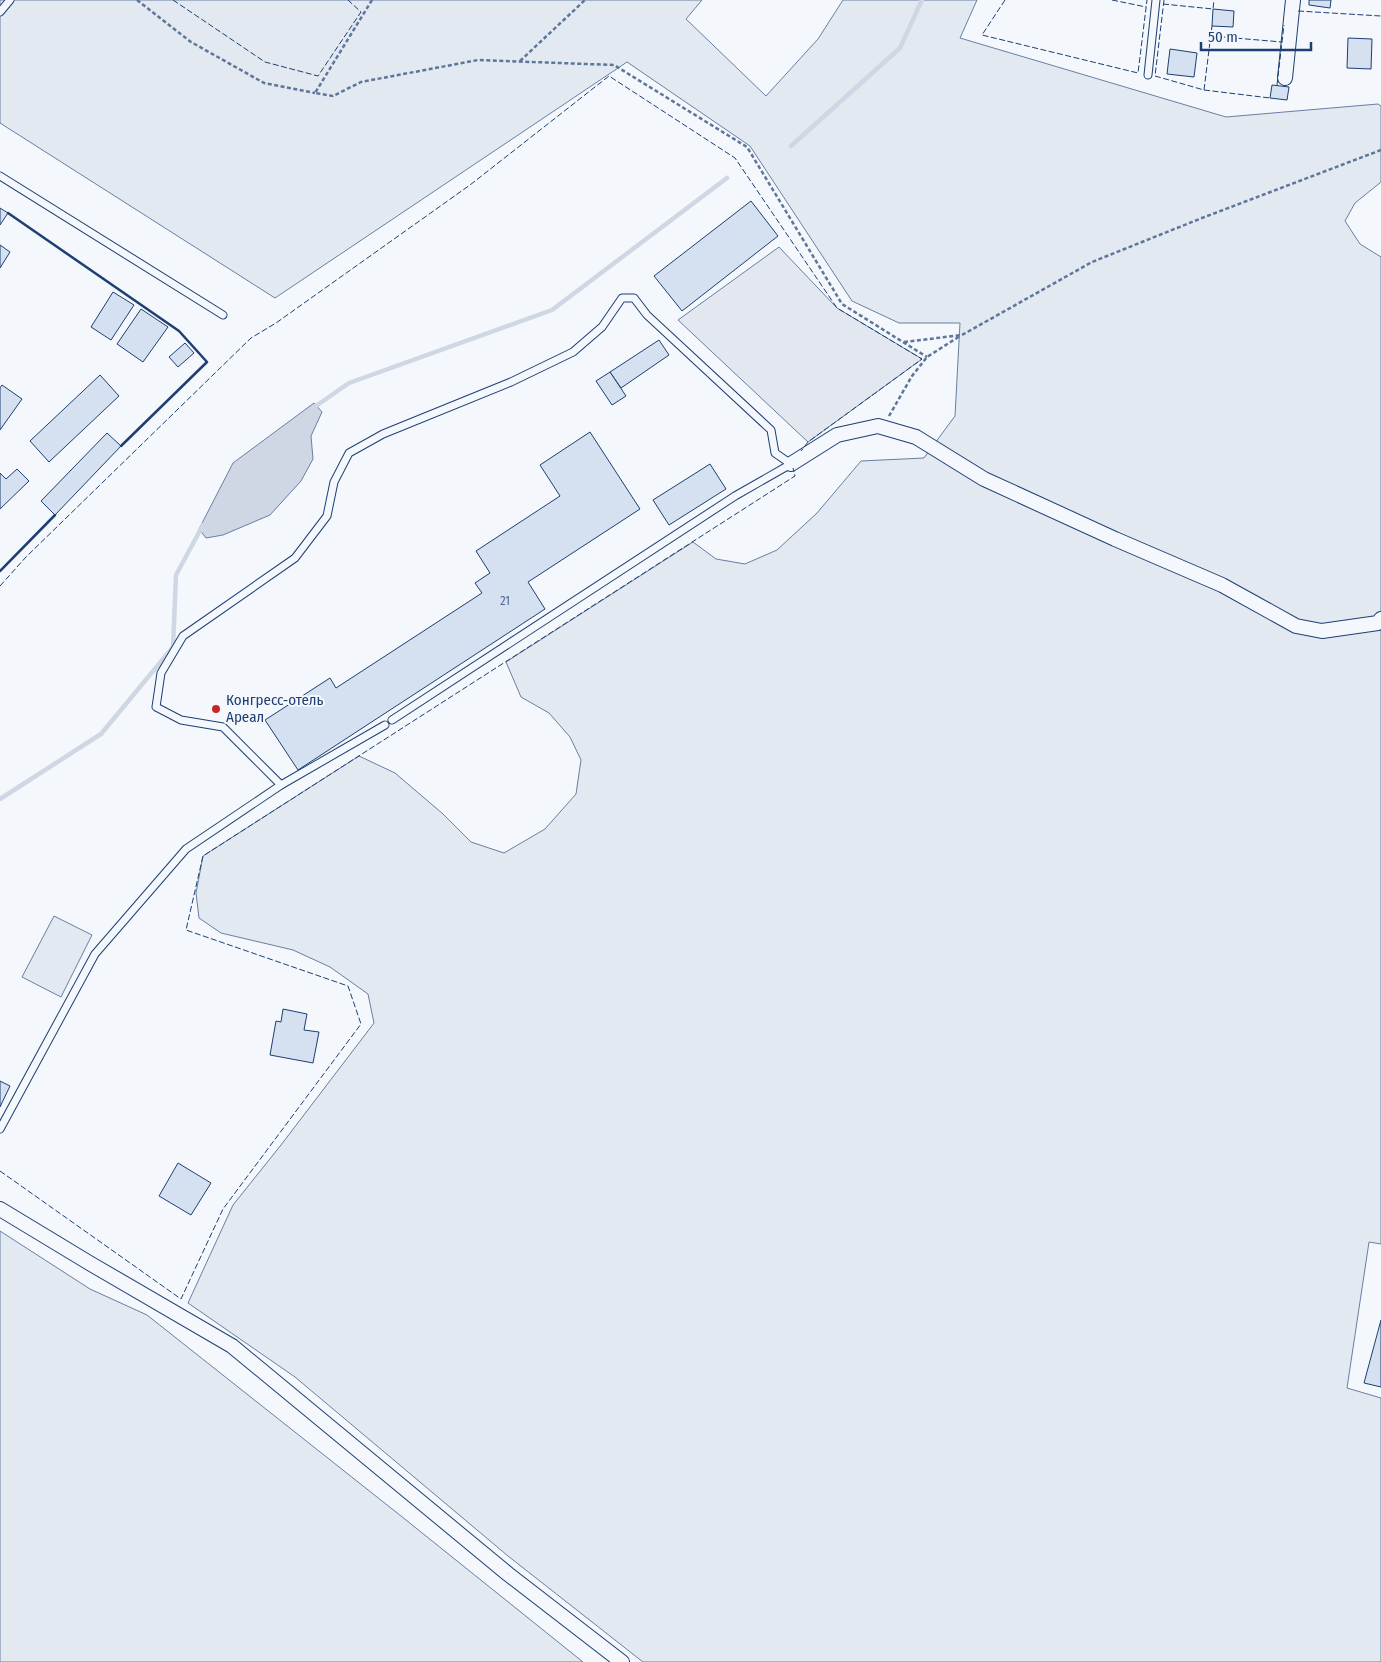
<svg xmlns="http://www.w3.org/2000/svg" width="1381" height="1662" font-family="'Fira Sans Condensed',sans-serif">
<style>
.green{fill:#e3e9f0;stroke:#687fa3}
.parking{fill:#e3e8f0;stroke:#687fa3}
.water{fill:#cfd7e4;stroke:#687fa3}
.lines{fill:none;stroke-linecap:round;stroke-linejoin:round}
.stream{stroke:#cfd7e4;stroke-width:4.5}
.building{fill:#d5e0f0;stroke:#1d3f73}
.service-casing{stroke:#1d3f73;stroke-width:9}
.minor-casing{stroke:#1d3f73;stroke-width:16}
.path{stroke:#5e769c;stroke-width:2.5;stroke-dasharray:4 2.5;stroke-linecap:butt}
.service{stroke:#f4f7fb;stroke-width:7}
.minor{stroke:#f4f7fb;stroke-width:14}
.fence{stroke:#1d3f73;stroke-width:1;stroke-dasharray:6 2.5;stroke-linecap:butt}
.wall{stroke:#1d3f73;stroke-width:2.5}
.poi-dot{fill:#c62828;stroke:#f4f7fb;stroke-width:2}
.labels{text-anchor:middle;dominant-baseline:central;stroke-width:4;stroke-linejoin:round;paint-order:stroke}
.number-label{font-size:12px;fill:#4b6792}
.poi-label{font-size:15px;fill:#1d3f73;stroke:#f4f7fb;text-anchor:start}
</style>
<rect width="100%" height="100%" fill="#f4f7fb"/>
<g class="green">
<path d="M 0,0 L 702,0 L 686,19 L 766,96 L 818,39 L 843,0 L 977,0 L 960,38 L 1226,117 L 1378,104 L 1381,106 L 1381,182 L 1355,203 L 1345,221 L 1360,244 L 1381,257 L 1381,1244 L 1369,1242 L 1347,1388 L 1381,1398 L 1381,1662 L 643,1662 L 508,1556 L 295,1377 L 188,1303 L 233,1205 L 281,1145 L 374,1023 L 368,994 L 330,967 L 293,950 L 221,933 L 199,918 L 196,893 L 203,856 L 359,756 L 395,773 L 443,814 L 471,842 L 504,853 L 545,829 L 576,794 L 581,760 L 570,737 L 549,713 L 521,697 L 506,662 L 693,542 L 716,559 L 745,564 L 777,550 L 817,513 L 861,461 L 924,458 L 955,416 L 960,323 L 899,323 L 852,301 L 750,146 L 627,62 L 275,298 L 0,123 Z"/>
<path d="M 54,916 L 92,935 L 61,997 L 22,977 Z"/>
<path d="M 0,1231 L 90,1289 L 147,1315 L 401,1516 L 583,1662 L 0,1662 Z"/>
</g>
<path class="parking" d="M 779,247 L 837,308 L 922,359 L 808,442 L 678,320 Z"/>
<path class="water" d="M 314,403 L 322,412 L 311,436 L 313,459 L 301,481 L 270,515 L 223,535 L 206,538 L 199,529 L 233,463 Z"/>
<g class="lines">
<g class="stream">
<path d="M 791,146 L 900,48 L 922,0"/>
<path d="M 313,408 L 349,383 L 552,310 L 727,178"/>
<path d="M 0,799 L 101,734 L 173,647 L 176,575 L 203,525"/>
</g>
</g>
<g class="building">
<path d="M 1309,0 L 1331,0 L 1330,8 L 1309,5 Z"/>
<path d="M 1213,9 L 1234,11 L 1233,27 L 1212,26 Z"/>
<path d="M 1348,38 L 1372,39 L 1371,69 L 1347,68 Z"/>
<path d="M 1170,49 L 1197,53 L 1194,77 L 1167,74 Z"/>
<path d="M 1272,85 L 1289,87 L 1287,100 L 1270,98 Z"/>
<path d="M 751,201 L 778,236 L 682,311 L 654,276 Z"/>
<path d="M 0,208 L 8,213 L 0,225 Z"/>
<path d="M 0,245 L 10,252 L 0,268 Z"/>
<path d="M 113,292 L 134,305 L 111,340 L 91,327 Z"/>
<path d="M 141,309 L 168,327 L 143,362 L 117,344 Z"/>
<path d="M 659,340 L 669,355 L 621,388 L 610,372 Z"/>
<path d="M 185,343 L 194,353 L 178,367 L 169,357 Z"/>
<path d="M 610,372 L 626,396 L 612,405 L 596,381 Z"/>
<path d="M 100,375 L 119,396 L 49,462 L 30,441 Z"/>
<path d="M 2,385 L 22,399 L 0,430 L 0,388 Z"/>
<path d="M 590,432 L 640,509 L 528,582 L 545,609 L 298,770 L 265,720 L 330,678 L 336,688 L 482,593 L 475,583 L 490,573 L 476,551 L 560,496 L 540,465 Z"/>
<path d="M 107,433 L 121,446 L 55,515 L 41,501 Z"/>
<path d="M 710,464 L 726,489 L 669,525 L 653,500 Z"/>
<path d="M 17,469 L 29,481 L 0,509 L 0,473 L 6,479 Z"/>
<path d="M 283,1009 L 307,1014 L 304,1030 L 319,1032 L 313,1063 L 270,1055 L 276,1021 L 281,1022 Z"/>
<path d="M 0,1081 L 10,1086 L 0,1107 Z"/>
<path d="M 178,1163 L 211,1183 L 191,1215 L 159,1196 Z"/>
<path d="M 1381,1320 L 1381,1387 L 1364,1383 Z"/>
</g>
<g class="lines">
<g class="service-casing">
<g id="service">
<path d="M 0,12 L 10,0"/>
<path d="M 1148,75 L 1156,0"/>
<path d="M 0,176 L 223,315"/>
<path d="M 385,725 L 281,785 L 223,727 L 181,720 L 156,707 L 161,673 L 183,636 L 295,558 L 327,516 L 334,482 L 349,453 L 383,434 L 511,382 L 573,352 L 602,327 L 622,298 L 634,298 L 647,315 L 771,430 L 775,453 L 791,464 L 735,496 L 392,720"/>
<path d="M 0,1129 L 95,954 L 186,849 L 281,785"/>
</g>
</g>
<g class="minor-casing">
<g id="minor">
<path d="M 1285,78 L 1293,0"/>
<path d="M 791,464 L 837,435 L 878,426 L 916,437 L 984,479 L 1115,539 L 1222,585 L 1296,626 L 1322,631 L 1378,623 L 1381,619"/>
<path d="M 0,1209 L 91,1264 L 232,1346 L 508,1574 L 622,1662"/>
</g>
</g>
<g class="path">
<path d="M 137,0 L 191,42 L 264,83 L 315,93"/>
<path d="M 372,0 L 315,93 L 333,96 L 361,82 L 478,60 L 614,65 L 747,147 L 842,304 L 927,357"/>
<path d="M 520,61 L 585,0"/>
<path d="M 904,342 L 962,335 L 1092,262 L 1202,218 L 1381,150"/>
<path d="M 889,416 L 912,376 L 927,357 L 960,336"/>
</g>
<use href="#service" class="service"/>
<use href="#minor" class="minor"/>
<g class="fence">
<path d="M 173,0 L 265,62 L 318,76 L 361,12 L 348,0"/>
<path d="M 1005,0 L 982,35 L 1138,73 L 1147,0"/>
<path d="M 1112,0 L 1146,7"/>
<path d="M 1164,0 L 1155,76 L 1204,90 L 1270,98"/>
<path d="M 1163,4 L 1213,9 L 1214,0"/>
<path d="M 1298,11 L 1381,16"/>
<path d="M 1211,36 L 1282,42"/>
<path d="M 1277,85 L 1284,25"/>
<path d="M 1204,90 L 1212,26"/>
<path d="M 0,586 L 26,557 L 251,338 L 276,323 L 470,185 L 609,76 L 735,158 L 837,308 L 922,359 L 808,442 L 801,451"/>
<path d="M 0,1171 L 181,1299 L 223,1209 L 361,1024 L 348,986 L 186,930 L 203,856 L 795,476 L 793,468"/>
</g>
<g class="wall">
<path d="M 8,213 L 179,331 L 207,362 L 121,446"/>
<path d="M 0,571 L 55,515"/>
</g>
</g>
<circle class="poi-dot" cx="216" cy="709" r="5"/>
<g class="labels">
<g class="number-label">
<text x="505" y="601">21</text>
</g>
<g class="poi-label">
<text x="226" y="700">Конгресс-отель<tspan x="226" dy="17">Ареал</tspan></text>
</g>
</g>
<path d="M1201 42v8h110v-8" fill="none" stroke="#1d3f73" stroke-width="2.5"/>
<text x="1208" y="42" font-size="15" fill="#1d3f73" stroke="#f4f7fb" stroke-width="4" paint-order="stroke">50 m</text>
</svg>
